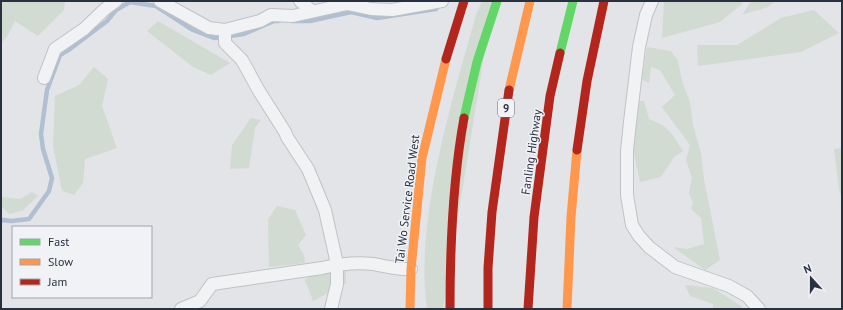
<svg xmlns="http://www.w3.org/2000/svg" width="843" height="310" font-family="'PT Sans',sans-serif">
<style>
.green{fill:#d2dbd2}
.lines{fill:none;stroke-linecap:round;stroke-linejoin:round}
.stream{stroke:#b0c0d2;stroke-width:4.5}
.street-casing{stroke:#c0c2c5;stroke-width:14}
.street{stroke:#f1f2f4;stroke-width:12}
.fast{stroke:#63d668;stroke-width:9}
.slow{stroke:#ff974d;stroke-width:9}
.jam{stroke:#b3261e;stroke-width:9}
.labels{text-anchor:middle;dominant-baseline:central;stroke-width:3;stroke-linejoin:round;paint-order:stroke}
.shield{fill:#f0f2f6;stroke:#656a77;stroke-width:1}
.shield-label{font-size:11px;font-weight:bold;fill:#293040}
.street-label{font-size:12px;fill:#293040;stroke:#f0f2f6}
</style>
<rect width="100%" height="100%" fill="#e2e4e7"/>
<g class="green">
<path d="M 1,1 L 65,1 L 64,10 L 38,36 L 15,21 L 7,37 L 1,43 Z"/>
<path d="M 482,1 L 493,1 L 443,309 L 427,309 C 422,274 425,238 430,203 C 440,139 458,78 476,15 Z"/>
<path d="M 664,1 L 741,1 L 742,4 L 720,22 L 662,38 Z"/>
<path d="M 751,1 L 775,1 L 768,7 L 742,15 Z"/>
<path d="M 814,10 L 839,33 L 801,52 L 698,66 L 697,45 L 737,45 L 781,18 Z"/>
<path d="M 158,21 L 230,63 L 211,75 L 193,67 L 147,31 Z"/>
<path d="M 647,47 L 671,51 L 678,61 L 682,81 L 690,102 L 693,125 L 701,153 L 704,179 L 720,260 L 705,270 L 673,247 L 687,249 L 704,244 L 701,218 L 691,209 L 693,203 L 689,193 L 692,178 L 686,160 L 690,145 L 662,107 L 675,95 L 660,70 L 651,67 L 649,83 L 642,80 Z"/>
<path d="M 94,67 L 108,79 L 102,106 L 117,148 L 85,159 L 83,183 L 74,195 L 62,191 L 53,146 L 55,96 L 79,85 Z"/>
<path d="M 633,101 L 644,101 L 649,119 C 670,127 671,133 683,151 L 674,157 L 661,177 L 640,182 L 633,148 Z"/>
<path d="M 251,118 L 261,120 L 255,128 L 249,168 L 230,169 L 232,145 Z"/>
<path d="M 842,148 L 842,199 L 839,190 L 834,149 Z"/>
<path d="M 32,192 L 38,196 L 23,210 L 10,214 L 2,207 L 2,197 L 20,199 Z"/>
<path d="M 277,206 L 295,210 L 306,235 L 298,245 L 304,255 L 305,263 L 269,267 L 268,219 Z"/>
<path d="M 322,263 L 346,267 L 346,283 L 313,301 L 305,280 Z"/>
<path d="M 685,285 L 713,288 L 741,306 L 743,309 L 713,309 L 713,304 L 690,296 Z"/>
</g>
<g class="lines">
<g class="stream">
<path d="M 292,21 L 310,21 L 351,12 L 377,18 L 436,9 L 439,4"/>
<path d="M 1,221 L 3,220 L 11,221 L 29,219 L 49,191 L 52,178 L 43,149 L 41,134 L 47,90 L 60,55 L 70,49 L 107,21 L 116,10 L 130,2 L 156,6 L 193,30 L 214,38 L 244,34 L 274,21 L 279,21"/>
</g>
<g class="street-casing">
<g id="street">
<path d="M 160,1 L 209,28 L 225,30 L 260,21 L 271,15 L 293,16 L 347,4 L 371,9 L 392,10 L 442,1"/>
<path d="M 300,1 L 312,11"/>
<path d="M 652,1 L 646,15 L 639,47 L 630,122 L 627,151 L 627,195 L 632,225 L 639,236 L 649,247 L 675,267 L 729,286 L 747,296 L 759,309"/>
<path d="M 225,30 L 225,43 L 242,60 L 259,91 L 285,132 L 287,137 L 308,169 L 325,210 L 337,264 L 337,284 L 331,309"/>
<path d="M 44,78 L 55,49 L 84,29 L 105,9 L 116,1"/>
<path d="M 181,309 L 200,301 L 212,284 L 322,268 C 339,264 356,262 373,264 C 385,266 398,270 411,269"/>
</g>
</g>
<use href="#street" class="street"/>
<g class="fast">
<path d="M 560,53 L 573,1"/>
<path d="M 464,118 L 477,62 L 497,1"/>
</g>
<g class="slow">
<path d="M 509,90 L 530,1"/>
<path d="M 410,309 L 411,269 L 422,158 L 446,59"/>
<path d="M 567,309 L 571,217 L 577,150"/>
</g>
<g class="jam">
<path d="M 446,59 L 464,1"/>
<path d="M 577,150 L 587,81 L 604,1"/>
<path d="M 450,309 C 450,248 453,178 464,118"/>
<path d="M 488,309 L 488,268 L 492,212 L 509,90"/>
<path d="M 528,309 L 534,217 L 550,96 L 560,53"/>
</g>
</g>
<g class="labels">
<rect class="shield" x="498" y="99" width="16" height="18" rx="3"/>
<g class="shield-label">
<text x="506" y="108">9</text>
</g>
<g class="street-label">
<text transform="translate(531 152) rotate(-82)">Fanling Highway</text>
<text transform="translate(407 199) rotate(-83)">Tai Wo Service Road West</text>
</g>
</g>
<rect width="843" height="310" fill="none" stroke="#293040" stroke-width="4"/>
<rect x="12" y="226" width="140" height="72" fill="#f0f2f6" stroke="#a0a4ad"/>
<rect x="20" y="239" width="20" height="6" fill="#63d668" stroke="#a0a4ad"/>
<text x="48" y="246" font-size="12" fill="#293040">Fast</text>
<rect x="20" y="259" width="20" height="6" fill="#ff974d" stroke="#a0a4ad"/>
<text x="48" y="266" font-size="12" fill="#293040">Slow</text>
<rect x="20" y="279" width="20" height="6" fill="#b3261e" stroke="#a0a4ad"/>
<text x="48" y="286" font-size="12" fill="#293040">Jam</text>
<g transform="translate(811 278) rotate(339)" stroke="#f0f2f6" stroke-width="3" paint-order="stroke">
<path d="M0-3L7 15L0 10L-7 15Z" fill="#293040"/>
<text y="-6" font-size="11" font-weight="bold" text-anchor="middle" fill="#293040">N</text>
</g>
</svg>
